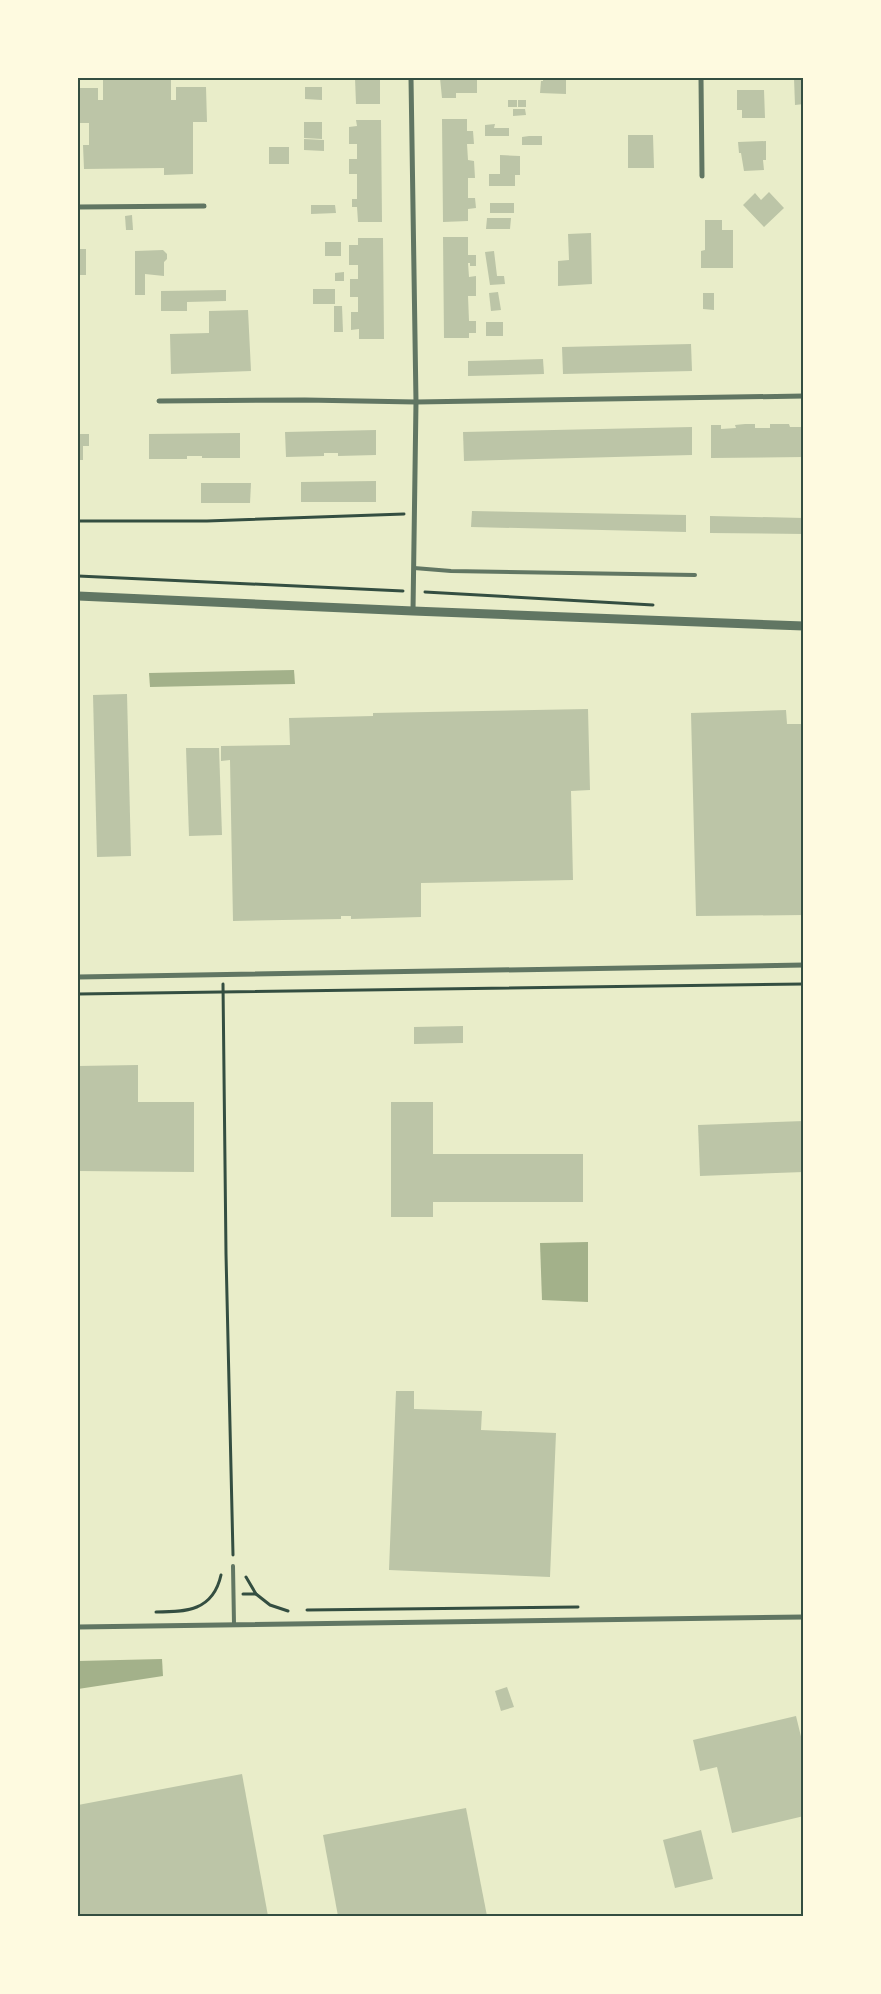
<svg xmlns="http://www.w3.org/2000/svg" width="881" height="1994" font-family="Ubuntu,sans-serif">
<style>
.water{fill:#a3b18a}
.building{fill:#bcc5a7}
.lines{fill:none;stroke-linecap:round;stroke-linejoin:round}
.path{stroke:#344e41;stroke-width:3}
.service{stroke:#617663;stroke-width:4}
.minor{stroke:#617663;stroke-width:5}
.tertiary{stroke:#617663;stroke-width:9}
.neatline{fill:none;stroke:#344e41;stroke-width:2}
</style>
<rect width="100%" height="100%" fill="#e9edc9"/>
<g class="water">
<path d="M 294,670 L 295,684 L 150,687 L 149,673 Z"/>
<path d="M 588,1242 L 588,1302 L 542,1300 L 540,1243 Z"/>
<path d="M 162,1659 L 163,1676 L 78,1689 L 78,1661 Z"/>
</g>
<g class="building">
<path d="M 103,78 L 171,78 L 171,100 L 176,100 L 176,87 L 206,87 L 207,122 L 193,122 L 193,174 L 164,175 L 164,168 L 84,169 L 83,145 L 89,145 L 89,123 L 78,123 L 78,88 L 98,88 L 98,100 L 103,100 Z"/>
<path d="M 355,78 L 380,78 L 380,104 L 356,104 Z"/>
<path d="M 440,78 L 477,78 L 477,93 L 456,93 L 456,98 L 442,98 Z"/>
<path d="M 543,78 L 566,78 L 566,94 L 540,93 L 541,81 L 543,81 Z"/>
<path d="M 794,78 L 804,78 L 804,104 L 795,105 Z"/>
<path d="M 305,87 L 322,87 L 322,100 L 305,99 Z"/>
<path d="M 737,90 L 764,90 L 765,118 L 742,118 L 742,110 L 737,110 Z"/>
<rect x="508" y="100" width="9" height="7"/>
<rect x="518" y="100" width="8" height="7"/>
<path d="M 513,109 L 525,109 L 526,115 L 513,116 Z"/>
<path d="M 442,119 L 467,119 L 467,131 L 473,131 L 474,144 L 467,144 L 468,160 L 474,161 L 475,178 L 468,178 L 468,198 L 475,198 L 476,208 L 468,209 L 468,221 L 443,222 Z"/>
<path d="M 356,120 L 381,120 L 382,222 L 358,222 L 357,207 L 352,207 L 352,199 L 357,199 L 357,174 L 349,174 L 349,159 L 357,159 L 357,144 L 349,144 L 349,127 L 357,126 Z"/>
<path d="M 304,122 L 322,122 L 322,139 L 304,138 Z"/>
<path d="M 495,124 L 494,128 L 509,128 L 509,136 L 485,136 L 485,125 Z"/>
<path d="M 628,135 L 653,135 L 654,168 L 628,168 Z"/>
<path d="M 529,136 L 542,136 L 542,145 L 522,145 L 522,137 Z"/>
<path d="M 304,139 L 324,140 L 324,151 L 304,150 Z"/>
<path d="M 766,141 L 766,160 L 763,160 L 764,170 L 744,171 L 741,153 L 739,153 L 738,142 Z"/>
<rect x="269" y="147" width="20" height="17"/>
<path d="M 500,155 L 520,156 L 520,175 L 515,175 L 515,186 L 489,186 L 489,174 L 500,174 Z"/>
<path d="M 769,192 L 784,208 L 764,227 L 743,205 L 755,193 L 761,200 Z"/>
<rect x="490" y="203" width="24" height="10"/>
<path d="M 311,205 L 335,205 L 336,213 L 311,214 Z"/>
<path d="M 132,215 L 133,230 L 126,230 L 125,216 Z"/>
<path d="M 487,218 L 511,218 L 510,229 L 486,229 Z"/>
<path d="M 705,220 L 722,220 L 722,230 L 733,230 L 733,268 L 701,268 L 701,251 L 705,250 Z"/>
<path d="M 591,233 L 592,284 L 558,286 L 558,261 L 569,260 L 568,234 Z"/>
<path d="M 443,237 L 468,237 L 468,255 L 476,255 L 476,266 L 470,266 L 470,263 L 468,263 L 469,277 L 476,276 L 476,296 L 468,296 L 469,321 L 476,321 L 476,333 L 469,333 L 469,338 L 444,338 Z"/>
<path d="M 358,238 L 383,238 L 384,339 L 359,339 L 359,329 L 351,330 L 351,312 L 358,312 L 358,297 L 350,297 L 350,279 L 358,279 L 358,265 L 349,265 L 349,245 L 358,245 Z"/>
<rect x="325" y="242" width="16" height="14"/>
<rect x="78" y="249" width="8" height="26"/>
<path d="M 163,250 L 167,254 L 167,259 L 164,262 L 164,276 L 145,274 L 145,295 L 135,295 L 135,251 Z"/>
<path d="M 494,251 L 497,276 L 504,276 L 505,284 L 490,285 L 485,252 Z"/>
<path d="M 344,272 L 344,281 L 335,281 L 335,273 Z"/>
<rect x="313" y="289" width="22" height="15"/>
<path d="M 226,290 L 226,301 L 187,302 L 187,311 L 161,311 L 161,291 Z"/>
<path d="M 498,292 L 501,310 L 491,311 L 489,293 Z"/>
<path d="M 703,293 L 714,293 L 714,310 L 703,309 Z"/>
<path d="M 334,306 L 342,306 L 343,332 L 334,332 Z"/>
<path d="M 248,310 L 251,371 L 171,374 L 170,334 L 209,333 L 209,311 Z"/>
<rect x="486" y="322" width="17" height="14"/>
<path d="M 691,344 L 692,371 L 563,374 L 562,347 Z"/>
<path d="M 543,359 L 544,374 L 468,376 L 468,361 Z"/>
<path d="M 745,424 L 755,424 L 755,428 L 770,428 L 770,424 L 789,424 L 790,427 L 804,427 L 804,457 L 711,458 L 711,425 L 721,425 L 721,429 L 736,428 L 735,425 Z"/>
<path d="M 692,427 L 692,455 L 464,461 L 463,432 Z"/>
<path d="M 376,430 L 376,455 L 338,456 L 338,453 L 324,453 L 324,456 L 286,457 L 285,432 Z"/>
<path d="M 240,433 L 240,458 L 202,458 L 202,456 L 187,456 L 187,459 L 149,459 L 149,434 Z"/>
<path d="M 78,434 L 89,434 L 89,446 L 83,446 L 83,460 L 78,460 Z"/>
<path d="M 376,481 L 376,502 L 301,502 L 301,482 Z"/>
<path d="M 201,483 L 251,483 L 250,503 L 201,503 Z"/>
<path d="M 472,511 L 686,515 L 686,532 L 471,527 Z"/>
<path d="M 710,516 L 804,518 L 804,534 L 710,533 Z"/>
<path d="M 127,694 L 131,856 L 97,857 L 93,695 Z"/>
<path d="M 588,709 L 590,790 L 571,791 L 573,880 L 421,883 L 421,917 L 351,919 L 351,916 L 341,916 L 341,919 L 233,921 L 230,760 L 221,761 L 221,746 L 290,745 L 289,718 L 373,716 L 373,713 Z"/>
<path d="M 786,710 L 787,724 L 804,724 L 804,915 L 696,916 L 691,713 Z"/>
<path d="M 186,748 L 219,748 L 222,835 L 189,836 Z"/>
<path d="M 463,1026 L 463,1043 L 414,1044 L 414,1027 Z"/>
<path d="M 138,1065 L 138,1102 L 194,1102 L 194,1172 L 78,1171 L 78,1066 Z"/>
<path d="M 391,1102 L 433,1102 L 433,1154 L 583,1154 L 583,1202 L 433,1202 L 433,1217 L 391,1217 Z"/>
<path d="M 804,1121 L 804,1172 L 700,1176 L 698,1125 Z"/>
<path d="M 396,1391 L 414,1391 L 414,1409 L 482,1411 L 481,1430 L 556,1433 L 550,1577 L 389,1570 Z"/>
<path d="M 507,1687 L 514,1707 L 501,1711 L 495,1691 Z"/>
<path d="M 796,1716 L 804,1749 L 804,1816 L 732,1833 L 717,1767 L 700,1771 L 693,1740 Z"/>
<path d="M 242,1774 L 268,1916 L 78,1916 L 78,1805 Z"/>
<path d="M 466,1808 L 487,1916 L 338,1916 L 323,1835 Z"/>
<path d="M 701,1830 L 713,1879 L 675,1888 L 663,1840 Z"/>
</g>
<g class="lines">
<g class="path">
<path d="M 78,521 L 207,521 L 404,514"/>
<path d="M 78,576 L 403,591"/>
<path d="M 425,592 L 653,605"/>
<path d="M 223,984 L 226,1254 L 233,1555"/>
<path d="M 78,994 L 804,984"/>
<path d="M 243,1594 L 256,1594 L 246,1577"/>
<path d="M 256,1594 L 270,1605 L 288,1611"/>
<path d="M 307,1610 L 578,1607"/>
<path d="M 156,1612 C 186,1612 213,1611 221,1575"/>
</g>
<g class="service">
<path d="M 414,568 L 451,571 L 695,575"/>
<path d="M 233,1566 L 234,1624"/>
</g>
<g class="minor">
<path d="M 411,78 L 416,402 L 413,611"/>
<path d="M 701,78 L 702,176"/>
<path d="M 78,207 L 204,206"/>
<path d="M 159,401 L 305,400 L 416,402 L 804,396"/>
<path d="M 78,977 L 804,965"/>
<path d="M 78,1627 L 804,1617"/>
</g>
<path class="tertiary" d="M 78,596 L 413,611 L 804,626"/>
</g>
<rect width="881" height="1994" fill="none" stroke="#fefae0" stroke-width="158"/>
<rect x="79" y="79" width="723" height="1836" class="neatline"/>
</svg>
